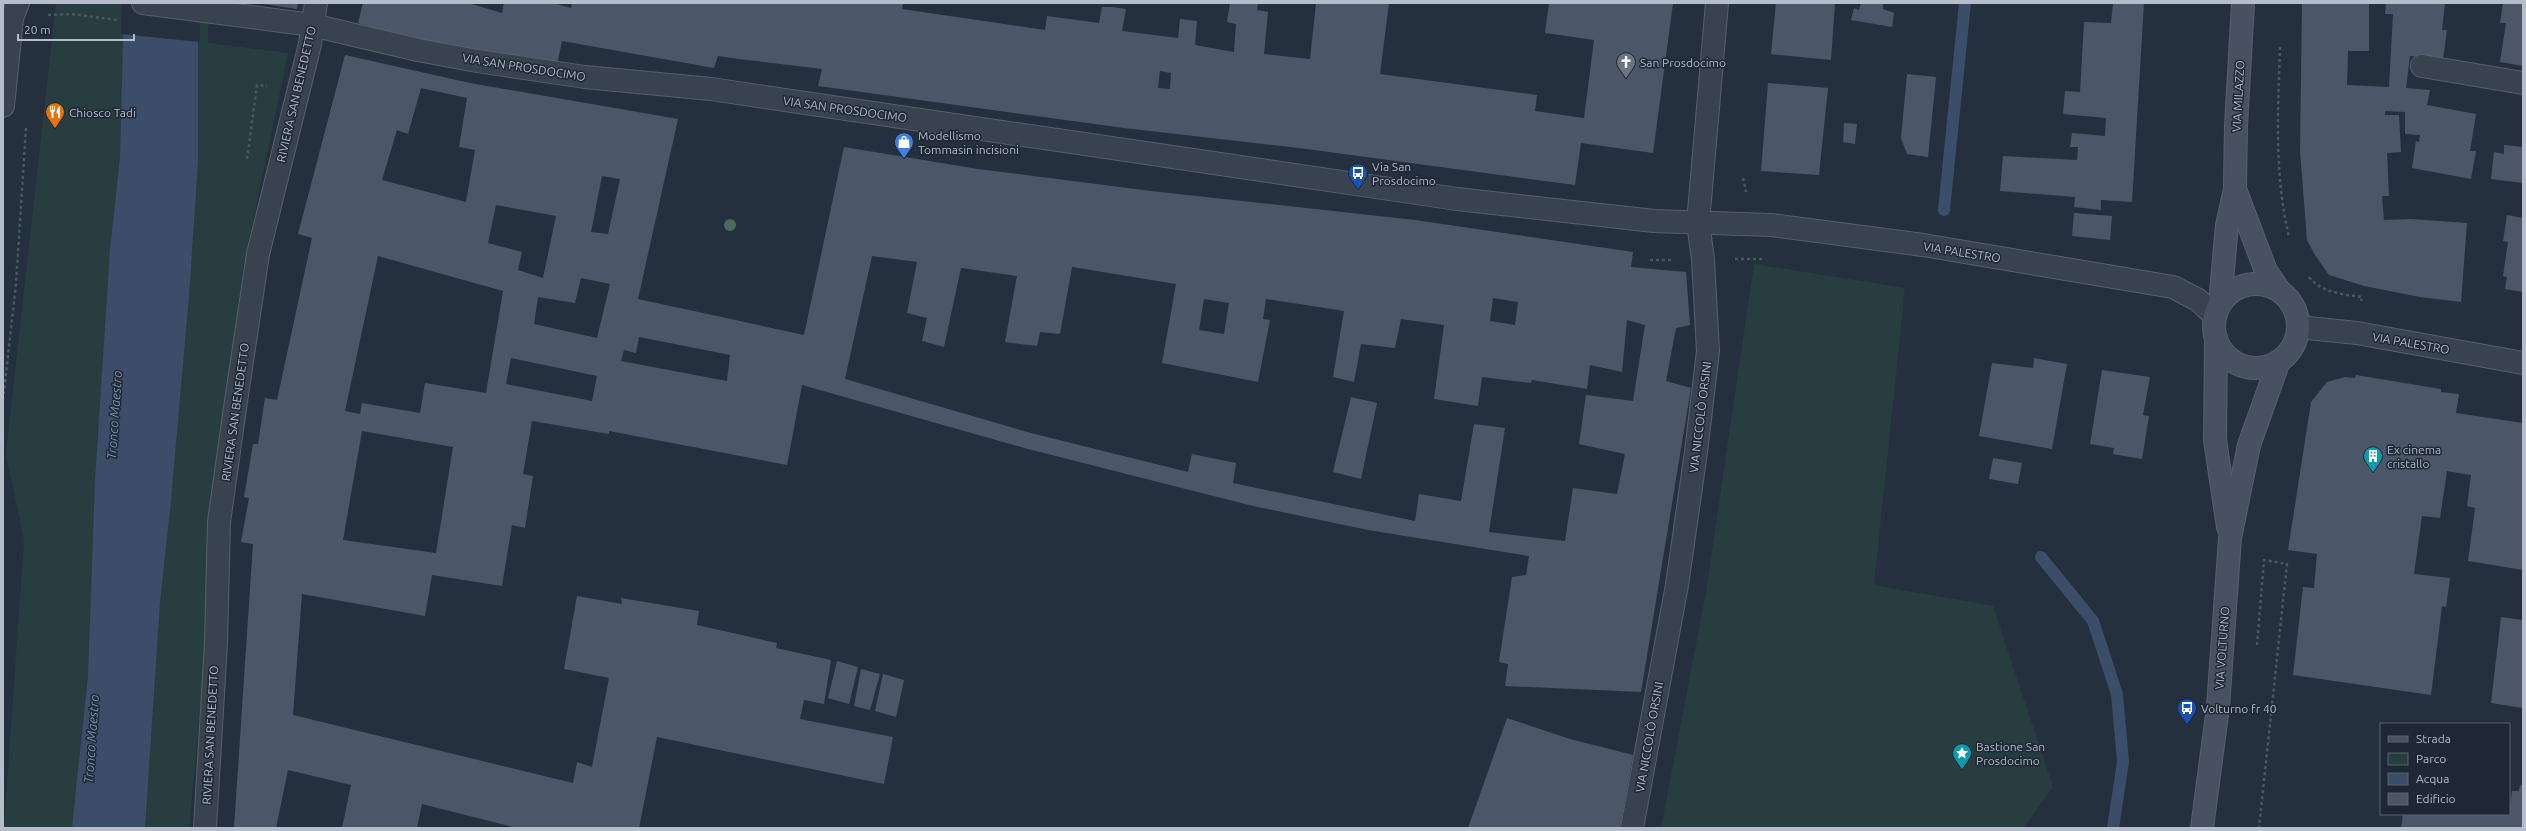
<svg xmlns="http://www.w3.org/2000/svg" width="2526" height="831" font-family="Ubuntu,sans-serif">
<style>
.green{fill:#273d40}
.water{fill:#3b4d68}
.pier{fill:#25303f}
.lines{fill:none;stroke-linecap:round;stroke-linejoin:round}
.stream{stroke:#3b4d68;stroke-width:12}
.building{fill:#4b5768;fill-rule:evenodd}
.street-casing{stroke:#57606d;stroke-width:24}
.secondary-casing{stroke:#57606d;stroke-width:24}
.path{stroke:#455a5d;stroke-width:2.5;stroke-dasharray:3 3;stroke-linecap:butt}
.street{stroke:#39424f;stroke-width:22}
.secondary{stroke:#475162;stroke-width:22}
.tree{fill:#4d6a5e}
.labels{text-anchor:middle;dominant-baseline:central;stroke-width:3;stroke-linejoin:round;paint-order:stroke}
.poi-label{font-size:12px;fill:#b5bdca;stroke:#1e2734;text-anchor:start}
.street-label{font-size:12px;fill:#b5bdca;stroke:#1e2734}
.water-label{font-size:13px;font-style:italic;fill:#7d93b1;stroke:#1e2734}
</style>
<rect width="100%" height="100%" fill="#25303f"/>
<g class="green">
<path d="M 56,3 L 209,3 L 208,43 L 288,53 L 242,274 L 189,828 L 4,828 L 24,540 L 6,454 Z"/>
<path d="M 1754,264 L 1905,288 L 1874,585 L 1993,606 L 2053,787 L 2023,828 L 1661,828 L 1706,592 Z"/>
</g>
<path class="water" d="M 124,3 L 198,3 L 198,162 L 189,296 L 171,500 L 160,602 L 145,828 L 72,828 L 88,676 L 95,481 L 110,250 L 120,157 Z"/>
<path class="pier" d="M 122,3 L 200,3 L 200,42 L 121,34 Z"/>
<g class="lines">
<g class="stream">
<path d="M 1944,210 L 1965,3"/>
<path d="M 2041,557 L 2093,621 L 2117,694 L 2123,762 L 2113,828"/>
</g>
</g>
<g class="building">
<path d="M 257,3 L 298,3 L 297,9 Z"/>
<path d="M 363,3 L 468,3 L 502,13 L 504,3 L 553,3 L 571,8 L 572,3 L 903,3 L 902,9 L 1045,30 L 1047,16 L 1099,23 L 1102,7 L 1112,7 L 1126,9 L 1122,31 L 1178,38 L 1180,19 L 1197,21 L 1195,45 L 1234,52 L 1236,24 L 1227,22 L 1230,3 L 1258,3 L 1257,10 L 1268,12 L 1264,54 L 1310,59 L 1316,3 L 1389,3 L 1380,74 L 1537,95 L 1535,111 L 1584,118 L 1594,40 L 1545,33 L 1549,3 L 1673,3 L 1653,153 L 1581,143 L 1575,185 L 1299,148 L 1124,128 L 818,86 L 822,69 L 739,59 L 718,56 L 714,68 L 562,41 L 557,65 L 435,47 L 358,23 ZM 1160,71 L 1171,73 L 1170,89 L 1158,88 Z"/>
<path d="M 1776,3 L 1835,3 L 1831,60 L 1771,54 Z"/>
<path d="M 1861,3 L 1883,3 L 1883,9 L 1894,13 L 1892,27 L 1851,20 L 1854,8 L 1859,10 Z"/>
<path d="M 2113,3 L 2144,3 L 2132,202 L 2101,200 L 2101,210 L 2074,207 L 2075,197 L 2000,191 L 2003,156 L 2077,160 L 2078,147 L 2070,147 L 2072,133 L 2105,136 L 2106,118 L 2063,114 L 2065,91 L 2080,92 L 2084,22 L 2111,23 Z"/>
<path d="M 2302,3 L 2369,3 L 2369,51 L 2348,51 L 2347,85 L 2389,87 L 2393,14 L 2385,14 L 2386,3 L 2445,3 L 2442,30 L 2447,30 L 2443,59 L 2410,56 L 2406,88 L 2430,90 L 2427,105 L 2476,114 L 2470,151 L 2476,151 L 2471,179 L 2412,168 L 2416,141 L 2419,142 L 2420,135 L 2405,134 L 2405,112 L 2385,111 L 2385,115 L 2399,115 L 2401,152 L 2387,153 L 2389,196 L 2382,196 L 2384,220 L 2411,219 L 2467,223 L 2461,302 L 2420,297 L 2364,286 L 2329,275 L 2315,255 L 2307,240 L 2300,151 Z"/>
<path d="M 2503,3 L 2523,3 L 2523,66 L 2500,62 L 2506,23 L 2500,23 Z"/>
<path d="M 345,55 L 470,83 L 678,119 L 638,299 L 804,335 L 844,147 L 978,169 L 1151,191 L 1415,220 L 1606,248 L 1633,252 L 1631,267 L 1686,272 L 1690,325 L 1676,328 L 1666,381 L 1691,388 L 1641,692 L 1505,686 L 1508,664 L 1499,662 L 1512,577 L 1526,575 L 1529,556 L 1368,530 L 1253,506 L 1028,449 L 802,385 L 787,465 L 609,431 L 609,434 L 532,421 L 523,474 L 533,476 L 525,528 L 512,525 L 502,586 L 432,575 L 425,616 L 302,594 L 293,715 L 573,783 L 577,762 L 592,767 L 609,678 L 564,669 L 577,596 L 622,604 L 621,598 L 699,611 L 697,625 L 777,643 L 776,648 L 831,660 L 824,704 L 804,700 L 800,719 L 893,737 L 884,784 L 657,737 L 639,828 L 517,828 L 422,804 L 417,828 L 342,828 L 351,785 L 288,770 L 276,828 L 234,828 L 253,544 L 241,542 L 249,498 L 244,497 L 253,444 L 258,444 L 265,398 L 277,400 L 312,238 L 298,234 ZM 421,88 L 467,98 L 459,147 L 475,150 L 466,202 L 382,180 L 397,130 L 408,134 ZM 602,176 L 620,179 L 608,234 L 591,232 ZM 496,205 L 556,216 L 543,278 L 518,270 L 522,252 L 488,243 ZM 378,256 L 503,291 L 486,393 L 425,383 L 420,413 L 362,403 L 360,414 L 345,411 ZM 872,256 L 917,262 L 907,313 L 927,318 L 922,341 L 944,347 L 961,268 L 1017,276 L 1005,342 L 1037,346 L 1040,332 L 1060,334 L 1072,267 L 1176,284 L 1162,363 L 1258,382 L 1270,320 L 1263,319 L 1266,299 L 1344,311 L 1333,377 L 1354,382 L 1361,344 L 1395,348 L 1401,319 L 1444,325 L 1434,399 L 1478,406 L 1482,377 L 1531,383 L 1532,380 L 1587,389 L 1590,365 L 1622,372 L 1627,320 L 1645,325 L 1633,401 L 1586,395 L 1579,444 L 1625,454 L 1617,494 L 1573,488 L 1565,541 L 1489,532 L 1505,428 L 1474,424 L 1461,501 L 1419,494 L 1415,521 L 1233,483 L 1236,463 L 1192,454 L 1188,472 L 1031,433 L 845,379 ZM 581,278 L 610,284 L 597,338 L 534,324 L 538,297 L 575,303 ZM 1493,298 L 1518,302 L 1515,325 L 1490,321 ZM 1204,299 L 1229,303 L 1224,334 L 1199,330 ZM 639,337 L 730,355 L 727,381 L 621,361 L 624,350 L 636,353 ZM 511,358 L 597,376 L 592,401 L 506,384 ZM 362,431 L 453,447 L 436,553 L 343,540 Z"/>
<path d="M 1907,74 L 1936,77 L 1928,157 L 1907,154 L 1901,138 Z"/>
<path d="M 1768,83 L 1828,88 L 1819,175 L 1761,171 Z"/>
<path d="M 1844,123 L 1857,124 L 1855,144 L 1843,142 Z"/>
<path d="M 2504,145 L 2523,147 L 2523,183 L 2491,179 L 2494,152 L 2504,154 Z"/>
<path d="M 2074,213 L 2112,216 L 2110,240 L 2072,236 Z"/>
<path d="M 2507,215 L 2523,218 L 2523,292 L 2505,289 L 2507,277 L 2503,276 L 2508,242 L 2503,241 Z"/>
<path d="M 2034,358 L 2067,364 L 2052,449 L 1979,436 L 1992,363 L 2033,368 Z"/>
<path d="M 2102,370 L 2150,377 L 2143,415 L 2149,416 L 2142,459 L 2113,454 L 2114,448 L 2090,444 Z"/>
<path d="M 2356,375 L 2441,389 L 2441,392 L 2459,394 L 2456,413 L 2523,423 L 2523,570 L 2468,561 L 2475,508 L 2467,506 L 2471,475 L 2447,471 L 2440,518 L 2422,516 L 2414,574 L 2450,578 L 2446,607 L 2442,606 L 2431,695 L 2293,675 L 2303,587 L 2314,588 L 2317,554 L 2288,550 L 2311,402 L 2327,382 L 2345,377 L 2355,378 Z"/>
<path d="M 1351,397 L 1377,403 L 1361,479 L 1333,472 Z"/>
<path d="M 1993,458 L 2022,463 L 2018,484 L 1989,479 Z"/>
<path d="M 2501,617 L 2523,620 L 2523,708 L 2491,703 Z"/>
<path d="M 837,661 L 858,667 L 849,704 L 828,698 Z"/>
<path d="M 861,669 L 880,674 L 870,710 L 854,706 Z"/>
<path d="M 883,674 L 904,680 L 896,717 L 875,711 Z"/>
<path d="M 1507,718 L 1570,739 L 1633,755 L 1620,828 L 1468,828 Z"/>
<path d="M 2520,785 L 2523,786 L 2523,828 L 2401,828 L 2403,814 L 2509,814 L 2512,791 L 2519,791 Z"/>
</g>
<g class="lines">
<g class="street-casing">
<g id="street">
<path d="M 143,3 L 312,25 L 418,50 L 477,61 L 585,77 L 711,89 L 1457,199 L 1654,221 L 1771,225 L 1923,245 L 2173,287 L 2198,300 L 2215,316"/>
<path d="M 2422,66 L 2523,83"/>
<path d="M 3,106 L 12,18 L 18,3"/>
<path d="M 2298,327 L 2357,333 L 2523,363"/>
<path d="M 205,828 L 216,643 L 219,522 L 235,408 L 258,254 L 310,44 L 316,3"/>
<path d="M 1632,828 L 1677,585 L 1696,452 L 1708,351 L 1703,259 L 1698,223 L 1717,3"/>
</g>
</g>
<g class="secondary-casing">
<g id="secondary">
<path d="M 2235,189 L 2266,271 L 2279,290"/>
<circle cx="2256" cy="326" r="42"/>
<path d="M 2220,303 L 2227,225 L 2235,189 L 2236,126 L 2243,3"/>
<path d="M 2216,339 L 2215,440 L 2228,527"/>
<path d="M 2202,828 L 2218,707 L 2230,538 L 2249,445 L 2279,361"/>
</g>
</g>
<g class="path">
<path d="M 48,15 L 72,14 L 117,20"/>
<path d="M 2280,47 C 2278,111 2274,174 2289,237"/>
<path d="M 247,159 L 257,85 L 267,86"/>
<path d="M 1743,178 L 1746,192"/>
<path d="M 1735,259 L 1762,259"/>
<path d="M 1650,260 L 1672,260"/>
<path d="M 2309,277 C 2322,293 2342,294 2362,297 L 2361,301"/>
<path d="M 3,400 L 16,284 L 26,127"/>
<path d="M 2257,645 L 2264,560 L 2287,564 L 2259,828"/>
</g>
<use href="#street" class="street"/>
<use href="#secondary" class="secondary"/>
</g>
<circle class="tree" cx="730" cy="225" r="6"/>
<defs>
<g id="church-pin" transform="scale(1)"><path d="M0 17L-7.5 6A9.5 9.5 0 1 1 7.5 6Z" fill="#6b7280" stroke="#1e2734"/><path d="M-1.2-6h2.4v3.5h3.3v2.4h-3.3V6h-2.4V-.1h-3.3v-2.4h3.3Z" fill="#fff"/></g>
<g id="restaurant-pin" transform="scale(1)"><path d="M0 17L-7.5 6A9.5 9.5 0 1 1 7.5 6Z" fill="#e8710a" stroke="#1e2734"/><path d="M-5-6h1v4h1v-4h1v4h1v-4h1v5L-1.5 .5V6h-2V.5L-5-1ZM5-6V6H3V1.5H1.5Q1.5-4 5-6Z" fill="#fff"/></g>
<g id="shop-pin" transform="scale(1)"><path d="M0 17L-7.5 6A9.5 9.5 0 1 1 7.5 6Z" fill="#3f7fe0" stroke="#1e2734"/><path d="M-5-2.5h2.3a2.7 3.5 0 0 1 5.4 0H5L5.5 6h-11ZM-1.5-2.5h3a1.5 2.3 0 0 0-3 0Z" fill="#fff"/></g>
<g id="bus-pin" transform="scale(1)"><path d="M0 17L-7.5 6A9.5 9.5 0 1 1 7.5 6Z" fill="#1a4fb4" stroke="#1e2734"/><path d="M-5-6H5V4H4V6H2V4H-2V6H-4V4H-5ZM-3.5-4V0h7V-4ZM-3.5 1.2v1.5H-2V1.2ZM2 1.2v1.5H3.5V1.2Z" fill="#fff"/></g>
<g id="building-pin" transform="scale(1)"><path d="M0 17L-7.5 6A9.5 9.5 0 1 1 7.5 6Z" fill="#0f9aa8" stroke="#1e2734"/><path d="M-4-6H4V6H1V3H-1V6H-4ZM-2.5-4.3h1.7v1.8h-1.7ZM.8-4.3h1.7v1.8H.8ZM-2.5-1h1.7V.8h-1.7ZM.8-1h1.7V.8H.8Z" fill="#fff"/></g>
<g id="sight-pin" transform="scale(1)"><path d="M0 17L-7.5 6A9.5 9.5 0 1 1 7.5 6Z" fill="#0f9aa8" stroke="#1e2734"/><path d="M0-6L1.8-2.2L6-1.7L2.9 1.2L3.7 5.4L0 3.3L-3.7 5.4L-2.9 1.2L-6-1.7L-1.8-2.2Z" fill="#fff"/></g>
</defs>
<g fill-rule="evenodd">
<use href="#church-pin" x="1626" y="62"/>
<use href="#restaurant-pin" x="55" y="112"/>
<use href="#shop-pin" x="904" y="142"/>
<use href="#bus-pin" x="1358" y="173"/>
<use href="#building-pin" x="2373" y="456"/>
<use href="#bus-pin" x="2187" y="708"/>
<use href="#sight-pin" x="1962" y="753"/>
</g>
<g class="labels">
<g class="poi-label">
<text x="1640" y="62">San Prosdocimo</text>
<text x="69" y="112">Chiosco Tadi</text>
<text x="918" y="135">Modellismo<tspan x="918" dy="14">Tommasin incisioni</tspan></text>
<text x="1372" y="166">Via San<tspan x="1372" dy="14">Prosdocimo</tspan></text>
<text x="2387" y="449">Ex cinema<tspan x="2387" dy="14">cristallo</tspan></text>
<text x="2201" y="708">Volturno fr 40</text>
<text x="1976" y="746">Bastione San<tspan x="1976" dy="14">Prosdocimo</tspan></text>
</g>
<g class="street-label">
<text transform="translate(524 67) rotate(9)">VIA SAN PROSDOCIMO</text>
<text transform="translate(296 94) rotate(-77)">RIVIERA SAN BENEDETTO</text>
<text transform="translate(2238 96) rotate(-87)">VIA MILAZZO</text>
<text transform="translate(845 109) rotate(8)">VIA SAN PROSDOCIMO</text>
<text transform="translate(1962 252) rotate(9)">VIA PALESTRO</text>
<text transform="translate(2411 343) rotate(10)">VIA PALESTRO</text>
<text transform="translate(235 412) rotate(-82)">RIVIERA SAN BENEDETTO</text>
<text transform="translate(1700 417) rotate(-83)">VIA NICCOLÒ ORSINI</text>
<text transform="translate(2222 648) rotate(-86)">VIA VOLTURNO</text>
<text transform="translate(210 735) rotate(-87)">RIVIERA SAN BENEDETTO</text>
<text transform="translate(1649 737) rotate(-80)">VIA NICCOLÒ ORSINI</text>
</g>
<g class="water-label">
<text transform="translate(114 415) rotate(-86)">Tronco Maestro</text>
<text transform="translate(91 739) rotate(-86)">Tronco Maestro</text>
</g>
</g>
<rect width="2526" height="831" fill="none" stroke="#b5bdca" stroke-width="8"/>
<rect x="2380" y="723" width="130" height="92" fill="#1e2734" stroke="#5a6370"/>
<rect x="2388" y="736" width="20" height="6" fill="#475162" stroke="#5a6370"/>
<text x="2416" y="743" font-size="12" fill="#b5bdca">Strada</text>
<rect x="2388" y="753" width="20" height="12" fill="#273d40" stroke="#5a6370"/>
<text x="2416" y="763" font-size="12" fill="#b5bdca">Parco</text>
<rect x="2388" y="773" width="20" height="12" fill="#3b4d68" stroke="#5a6370"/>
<text x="2416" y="783" font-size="12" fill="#b5bdca">Acqua</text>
<rect x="2388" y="793" width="20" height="12" fill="#4b5768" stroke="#5a6370"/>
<text x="2416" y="803" font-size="12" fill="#b5bdca">Edificio</text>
<path d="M18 34v6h116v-6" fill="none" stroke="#b5bdca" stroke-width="2"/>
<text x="24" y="34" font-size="12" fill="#b5bdca" stroke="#1e2734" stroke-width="3" paint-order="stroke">20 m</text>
</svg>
